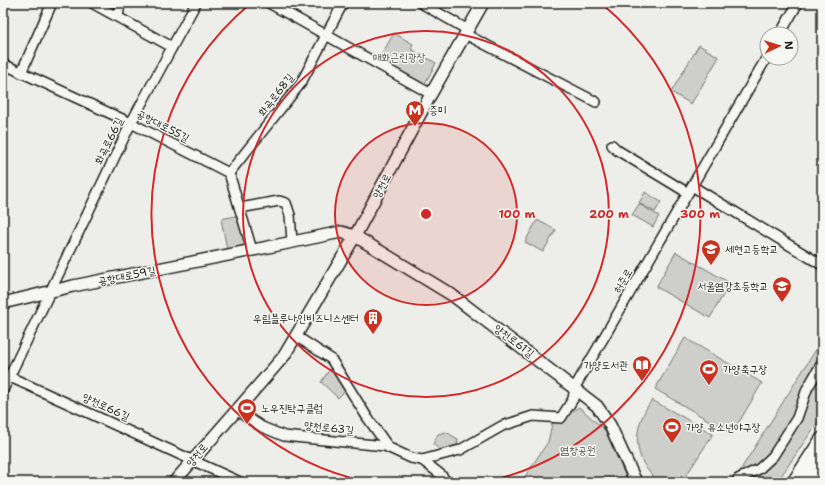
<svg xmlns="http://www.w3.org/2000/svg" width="825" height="485" font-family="'Shantell Sans','Poor Story',sans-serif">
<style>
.green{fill:#cececb;stroke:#757574}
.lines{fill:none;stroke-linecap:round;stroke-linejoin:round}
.minor-casing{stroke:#1c1c1c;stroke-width:12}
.major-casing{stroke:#1c1c1c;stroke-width:14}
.highway-casing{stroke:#1c1c1c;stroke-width:16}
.minor{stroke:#f6f6f2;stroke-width:9}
.major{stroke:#f6f6f2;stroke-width:11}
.highway{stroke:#f6f6f2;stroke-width:13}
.ring{fill:none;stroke:#d62828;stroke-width:2}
.labels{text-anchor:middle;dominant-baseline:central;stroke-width:3;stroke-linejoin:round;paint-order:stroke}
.park-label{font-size:11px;fill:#515151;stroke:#f6f6f2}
.street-label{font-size:11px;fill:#1c1c1c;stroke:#f6f6f2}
.poi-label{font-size:11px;fill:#1c1c1c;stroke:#f6f6f2;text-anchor:start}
.centre{fill:#d62828;stroke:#f6f6f2;stroke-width:2}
.ring-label{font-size:12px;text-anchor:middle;font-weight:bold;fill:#d62828;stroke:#f6f6f2;stroke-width:3;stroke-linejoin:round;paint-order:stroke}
</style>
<rect width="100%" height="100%" fill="#edede9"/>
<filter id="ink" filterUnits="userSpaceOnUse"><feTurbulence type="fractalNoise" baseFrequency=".025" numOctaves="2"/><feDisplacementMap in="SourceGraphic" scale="8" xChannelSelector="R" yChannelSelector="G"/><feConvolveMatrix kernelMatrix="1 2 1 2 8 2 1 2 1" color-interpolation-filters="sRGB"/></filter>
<g filter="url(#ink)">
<g class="green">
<path d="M 394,33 L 413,44 L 411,49 L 436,63 L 423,87 L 378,61 Z"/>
<path d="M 699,45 L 719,57 L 691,104 L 671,92 Z"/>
<path d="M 645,192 L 661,202 L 655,212 L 639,203 Z"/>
<path d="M 639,204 L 659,216 L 653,227 L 632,215 Z"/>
<path d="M 241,215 L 251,249 L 228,254 L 221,219 Z"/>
<path d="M 537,220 L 556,230 L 543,252 L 525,242 Z"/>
<path d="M 676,252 L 730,283 L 710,318 L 656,287 Z"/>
<path d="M 685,338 L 762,383 L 732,434 L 655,389 Z"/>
<path d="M 822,340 L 822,416 L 777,482 L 739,482 L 736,477 Z"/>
<path d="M 330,369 L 346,390 L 338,398 L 321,382 Z"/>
<path d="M 652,400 L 713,434 L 682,482 L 660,482 C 631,461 632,426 652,400 Z"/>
<path d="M 579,407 L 605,430 L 628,482 L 521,482 L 548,442 L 552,424 Z"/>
<path d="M 446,432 L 458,439 L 457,445 L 440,450 L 433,444 L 438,434 Z"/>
</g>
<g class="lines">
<g class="minor-casing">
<g id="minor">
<path d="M 92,3 L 172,47"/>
<path d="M 269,3 L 431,94"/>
<path d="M 421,3 L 468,30"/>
<path d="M 118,17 L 120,3"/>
<path d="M 465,34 L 596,102"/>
<path d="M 780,34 L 798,3"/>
<path d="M 3,64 L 131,123 L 229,173"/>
<path d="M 21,73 L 52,3"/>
<path d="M 612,145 L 617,150 L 688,193"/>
<path d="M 229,173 L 301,83 L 343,3"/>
<path d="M 229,173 L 252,250"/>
<path d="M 692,186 L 822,265"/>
<path d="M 240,208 L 279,201 L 286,203 L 290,215 L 292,241"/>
<path d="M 296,336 L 331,359 L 367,417 L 389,448"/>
<path d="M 10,377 L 240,482"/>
<path d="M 3,390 L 131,123 L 196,3"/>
<path d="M 236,410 L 262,427 L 284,436 L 385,446 L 411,458 L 422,460 L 440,474 L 447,482"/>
<path d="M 422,460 L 460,450 L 502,426 L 533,416 L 561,418 L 573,399 L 575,387 L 767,57"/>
<path d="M 736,482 L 738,479 L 759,469 L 773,456 L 797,418 L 807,389 L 822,363"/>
</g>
</g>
<g class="major-casing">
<g id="major">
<path d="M 3,303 L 73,286 L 288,243 L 341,232 L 355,236 L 452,295 L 597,406 L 610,425 L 636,482"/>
<path d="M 174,482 L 284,356 L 355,236 L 431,94 L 483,3"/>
</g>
</g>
<g class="highway-casing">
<g id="highway">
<path d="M 794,482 L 822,439"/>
<path d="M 807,482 L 822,458"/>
</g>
</g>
<use href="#minor" class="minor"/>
<use href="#major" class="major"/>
<use href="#highway" class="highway"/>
</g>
</g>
<circle cx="426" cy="214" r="91" fill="#d62828" fill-opacity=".12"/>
<g class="ring">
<circle cx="426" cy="214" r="91"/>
<circle cx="426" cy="214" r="183"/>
<path d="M367 482A274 274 0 0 1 250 4M602 4A274 274 0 0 1 485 482"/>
</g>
<defs>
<g id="metro-pin" transform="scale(1)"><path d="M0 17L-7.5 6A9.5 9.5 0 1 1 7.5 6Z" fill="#c8321e" stroke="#f6f6f2"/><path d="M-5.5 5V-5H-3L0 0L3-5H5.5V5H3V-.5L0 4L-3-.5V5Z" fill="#fff"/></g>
<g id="school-pin" transform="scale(1)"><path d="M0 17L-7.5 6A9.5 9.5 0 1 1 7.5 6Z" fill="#c8321e" stroke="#f6f6f2"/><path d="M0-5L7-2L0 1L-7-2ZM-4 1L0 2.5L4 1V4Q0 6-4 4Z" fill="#fff"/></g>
<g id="building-pin" transform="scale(1)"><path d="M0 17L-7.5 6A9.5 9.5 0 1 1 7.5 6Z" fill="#c8321e" stroke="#f6f6f2"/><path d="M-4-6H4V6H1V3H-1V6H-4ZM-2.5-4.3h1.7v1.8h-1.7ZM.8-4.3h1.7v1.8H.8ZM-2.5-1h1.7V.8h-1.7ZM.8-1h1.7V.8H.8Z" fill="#fff"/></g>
<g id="library-pin" transform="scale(1)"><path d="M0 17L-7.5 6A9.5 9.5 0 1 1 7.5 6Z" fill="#c8321e" stroke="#f6f6f2"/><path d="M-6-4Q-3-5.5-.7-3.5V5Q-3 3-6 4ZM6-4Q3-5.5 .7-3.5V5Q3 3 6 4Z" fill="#fff"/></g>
<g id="stadium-pin" transform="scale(1)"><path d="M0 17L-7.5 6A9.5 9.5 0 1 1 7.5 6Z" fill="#c8321e" stroke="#f6f6f2"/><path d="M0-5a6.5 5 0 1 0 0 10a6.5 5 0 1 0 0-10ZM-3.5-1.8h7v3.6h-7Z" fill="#fff"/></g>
</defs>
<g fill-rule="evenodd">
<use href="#metro-pin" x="415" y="110"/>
<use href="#school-pin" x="711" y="249"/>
<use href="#school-pin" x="782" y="286"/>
<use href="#building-pin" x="373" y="318"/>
<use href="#library-pin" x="642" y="365"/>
<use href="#stadium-pin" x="709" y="369"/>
<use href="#stadium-pin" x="247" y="408"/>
<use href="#stadium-pin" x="672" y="427"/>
</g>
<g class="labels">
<g class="park-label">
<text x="399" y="57">매화근린광장</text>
<text x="578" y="450">염창공원</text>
</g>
<g class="street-label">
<text transform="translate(276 95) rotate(-52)">화곡로68길</text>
<text transform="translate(163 126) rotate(27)">공항대로55길</text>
<text transform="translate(109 141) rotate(-64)">화곡로66길</text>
<text transform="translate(382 186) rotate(-62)">양천로</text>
<text transform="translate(127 276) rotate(-11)">공항대로59길</text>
<text transform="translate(623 281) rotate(-60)">허준로</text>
<text transform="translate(514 341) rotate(37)">양천로61길</text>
<text transform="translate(106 407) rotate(25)">양천로66길</text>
<text transform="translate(329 428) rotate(6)">양천로63길</text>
<text transform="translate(197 455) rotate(-49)">양천로</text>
</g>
<g class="poi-label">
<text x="429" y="110">증미</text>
<text x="725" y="249">세현고등학교</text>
<text x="768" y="286" text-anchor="end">서울염강초등학교</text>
<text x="359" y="318" text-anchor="end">우림블루나인비즈니스센터</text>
<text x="628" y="365" text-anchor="end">가양도서관</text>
<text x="723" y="369">가양축구장</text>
<text x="261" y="408">노우진탁구클럽</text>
<text x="686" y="427">가양 유소년야구장</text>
</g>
</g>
<circle cx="426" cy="214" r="6" class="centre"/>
<g class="ring-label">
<text x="517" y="218">100 m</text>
<text x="609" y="218">200 m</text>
<text x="700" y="218">300 m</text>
</g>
<rect width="825" height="485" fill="none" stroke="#f6f6f2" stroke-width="16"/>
<rect x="8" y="8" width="809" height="469" fill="none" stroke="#1c1c1c" stroke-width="1.5" filter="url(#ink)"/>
<g transform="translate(779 46) rotate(86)"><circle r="19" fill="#f6f6f2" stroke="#9f9f9c"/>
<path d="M0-3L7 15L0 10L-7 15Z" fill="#c8321e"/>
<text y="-6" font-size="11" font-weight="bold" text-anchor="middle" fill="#1c1c1c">N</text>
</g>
</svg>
